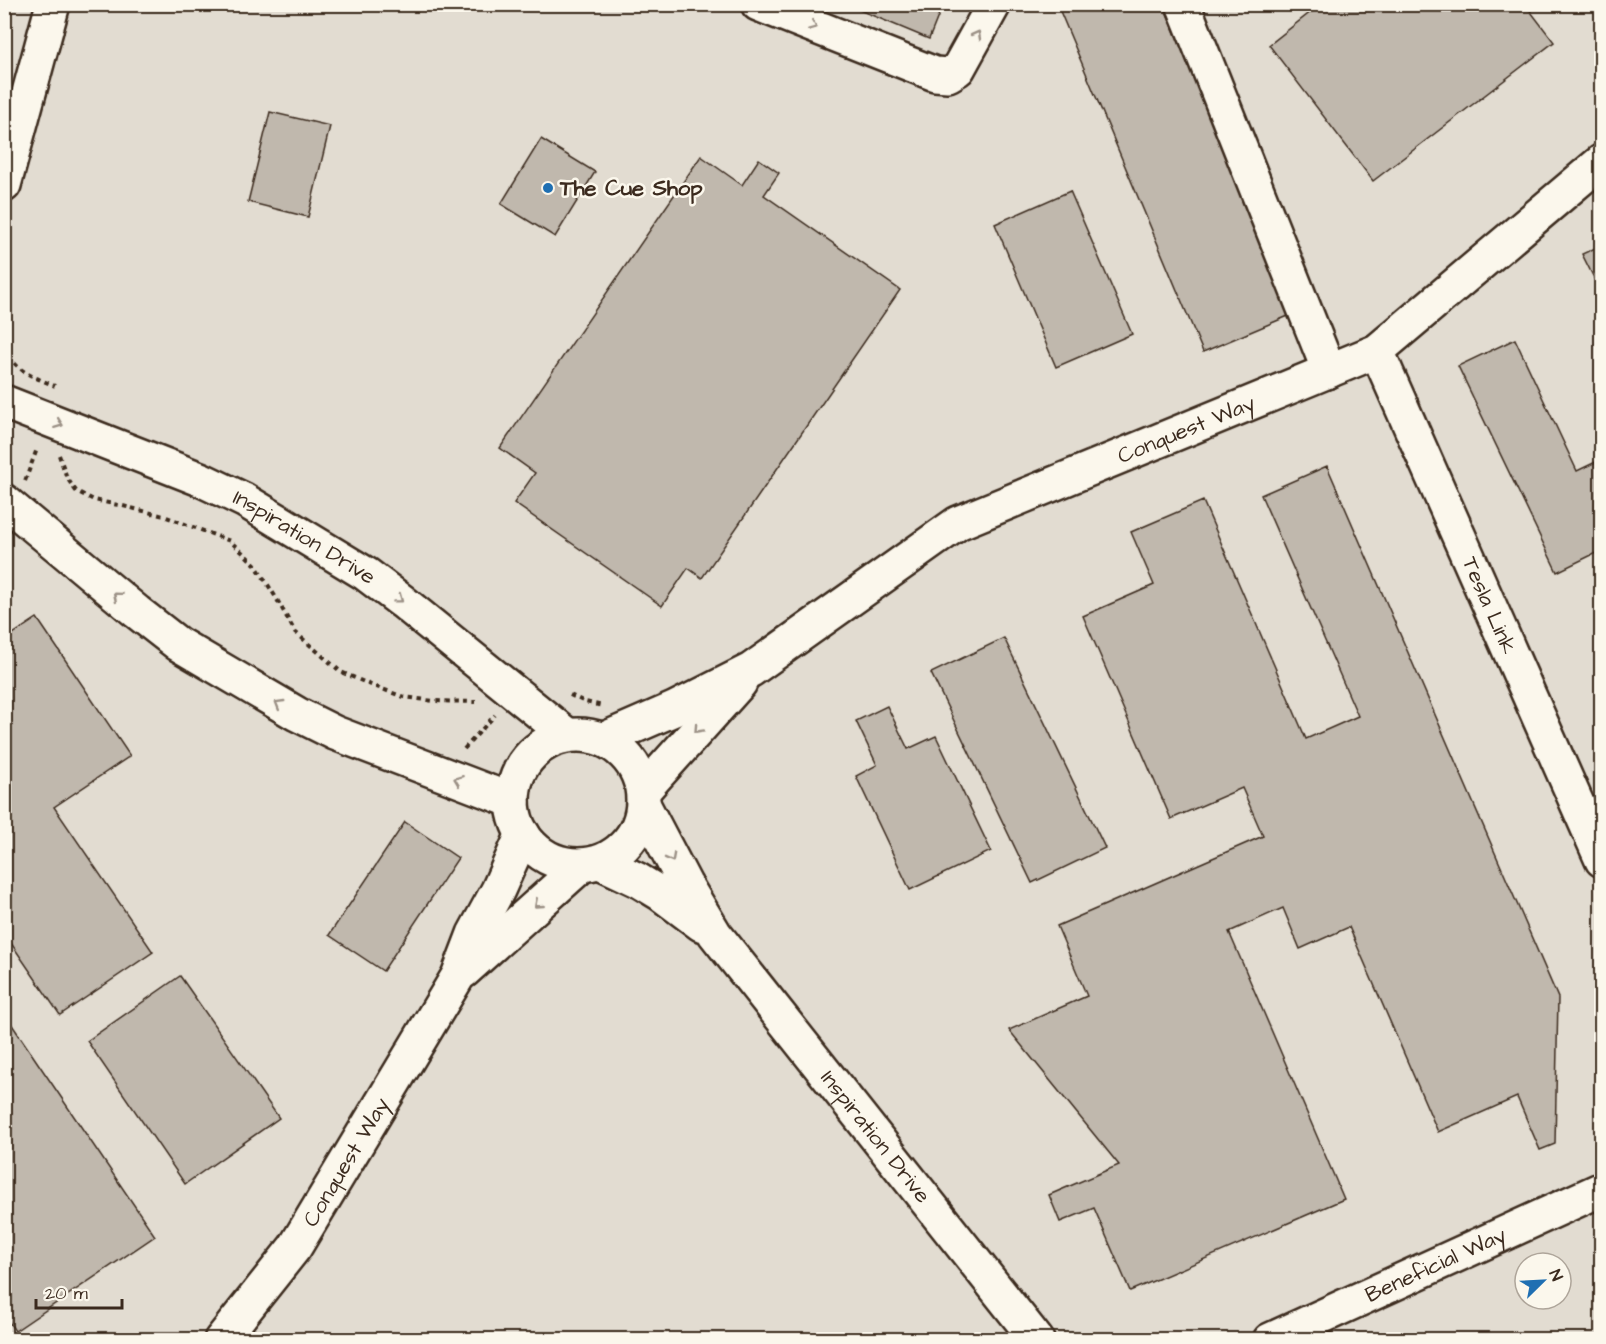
<svg xmlns="http://www.w3.org/2000/svg" width="1606" height="1344" font-family="'Architects Daughter',sans-serif">
<style>
.built{fill:#e2dcd1;fill-rule:evenodd}
.building{fill:#c0b8ad;stroke:#3b2a1e;stroke-width:1.5}
.lines{fill:none;stroke-linecap:round;stroke-linejoin:round}
.minor-casing{stroke:#3b2a1e;stroke-width:38}
.path{stroke:#3b2a1e;stroke-width:4;stroke-dasharray:4.5 4.5;stroke-linecap:butt}
.minor{stroke:#fbf7ec;stroke-width:33}
.oneway{stroke:#9b9085}
.poi-dot{fill:#1f6fb2;stroke:#fbf7ec;stroke-width:2}
.labels{text-anchor:middle;dominant-baseline:central;stroke-width:5;stroke-linejoin:round;paint-order:stroke}
.poi-label{font-size:22px;font-weight:bold;fill:#3b2a1e;stroke:#fbf7ec;text-anchor:start}
.street-label{font-size:22px;fill:#3b2a1e;stroke:#fbf7ec}
</style>
<rect width="100%" height="100%" fill="#f0ebe0"/>
<filter id="ink" filterUnits="userSpaceOnUse"><feTurbulence type="fractalNoise" baseFrequency=".0167" numOctaves="2"/><feDisplacementMap in="SourceGraphic" scale="12" xChannelSelector="R" yChannelSelector="G"/><feConvolveMatrix kernelMatrix="1 2 1 2 8 2 1 2 1" color-interpolation-filters="sRGB"/></filter>
<g filter="url(#ink)">
<path class="built" d="M 5,5 L 1601,5 L 1601,1339 L 5,1340 ZM 1525,1263 L 1561,1263 L 1561,1299 L 1525,1299 Z"/>
<g class="building">
<path d="M 791,4 L 828,4 L 823,17 Z"/>
<path d="M 845,4 L 943,4 L 929,39 Z"/>
<path d="M 1057,4 L 1163,4 L 1293,314 L 1203,352 Z"/>
<path d="M 1321,4 L 1525,4 L 1554,42 L 1373,181 L 1269,45 Z"/>
<path d="M 270,112 L 330,126 L 308,217 L 248,202 Z"/>
<path d="M 541,139 L 595,172 L 555,237 L 501,204 Z"/>
<path d="M 701,156 L 742,185 L 759,159 L 779,173 L 764,195 L 900,290 L 702,578 L 688,568 L 662,606 L 514,503 L 535,473 L 500,448 Z"/>
<path d="M 1070,191 L 1132,334 L 1056,367 L 995,224 Z"/>
<path d="M 1602,245 L 1602,294 L 1582,254 Z"/>
<path d="M 1515,339 L 1577,471 L 1602,459 L 1602,550 L 1557,572 L 1458,366 Z"/>
<path d="M 1327,466 L 1558,998 L 1555,1144 L 1540,1150 L 1517,1097 L 1438,1132 L 1349,927 L 1300,949 L 1283,908 L 1229,932 L 1344,1199 L 1130,1291 L 1094,1208 L 1060,1222 L 1049,1195 L 1119,1165 L 1009,1030 L 1087,996 L 1057,926 L 1263,836 L 1242,788 L 1171,819 L 1083,616 L 1154,585 L 1131,532 L 1203,501 L 1306,739 L 1358,716 L 1261,495 Z"/>
<path d="M 37,618 L 130,756 L 54,807 L 153,952 L 60,1015 L 4,933 L 4,640 Z"/>
<path d="M 1004,638 L 1105,848 L 1032,883 L 931,673 Z"/>
<path d="M 887,706 L 908,749 L 936,736 L 991,851 L 910,890 L 856,776 L 877,765 L 856,721 Z"/>
<path d="M 405,822 L 458,858 L 383,971 L 329,935 Z"/>
<path d="M 180,976 L 279,1118 L 185,1184 L 87,1041 Z"/>
<path d="M 4,1013 L 155,1236 L 15,1331 L 4,1315 Z"/>
</g>
<g class="lines">
<g class="minor-casing">
<g id="minor">
<path d="M 758,4 L 935,74 L 948,75 L 958,69 L 994,4"/>
<path d="M 1183,4 L 1329,371"/>
<path d="M 4,185 L 53,4"/>
<path id="s1" d="M 1377,351 L 1602,860"/>
<path id="s2" d="M 4,402 L 200,479 L 244,500 L 366,574 L 403,602 L 567,735"/>
<path d="M 4,501 L 137,612 L 178,644 L 297,714 L 335,733 L 513,801"/>
<circle cx="578" cy="800" r="65"/>
<path id="s3" d="M 605,739 L 674,709 L 751,670 L 958,523 L 1377,351 L 1602,161"/>
<path d="M 643,791 L 740,683"/>
<path id="s4" d="M 644,806 L 685,884 L 715,934 L 1037,1340"/>
<path d="M 600,862 L 638,880 L 661,894 L 701,924"/>
<path d="M 464,971 L 582,865"/>
<path id="s5" d="M 221,1340 L 295,1247 L 458,976 L 474,934 L 498,890 L 523,834"/>
<path id="s6" d="M 1270,1340 L 1602,1189"/>
</g>
</g>
<g class="path">
<path d="M 4,348 C 18,373 30,375 55,386"/>
<path d="M 59,455 L 67,478 L 76,491 L 94,500 L 123,506 L 164,516 L 230,541 L 255,564 L 275,596 L 295,632 L 341,672 L 371,685 L 404,697 L 434,701 L 476,702"/>
<path d="M 25,481 L 37,449"/>
<path d="M 570,695 L 585,702 L 603,706"/>
<path d="M 464,749 L 495,715"/>
</g>
<use href="#minor" class="minor"/>
</g>
<defs><path id="oneway-chevron" d="M-2-3.5L2.5 0L-2 3.5" fill="none" stroke-width="1.6" stroke-linecap="round" stroke-linejoin="round" transform="scale(1.5)"/></defs>
<g class="oneway">
<use href="#oneway-chevron" transform="translate(813 26) rotate(22)"/>
<use href="#oneway-chevron" transform="translate(977 35) rotate(-61)"/>
<use href="#oneway-chevron" transform="translate(59 424) rotate(21)"/>
<use href="#oneway-chevron" transform="translate(117 596) rotate(-140)"/>
<use href="#oneway-chevron" transform="translate(399 599) rotate(37)"/>
<use href="#oneway-chevron" transform="translate(279 704) rotate(-149)"/>
<use href="#oneway-chevron" transform="translate(698 729) rotate(133)"/>
<use href="#oneway-chevron" transform="translate(458 780) rotate(-159)"/>
<use href="#oneway-chevron" transform="translate(671 858) rotate(62)"/>
<use href="#oneway-chevron" transform="translate(538 904) rotate(139)"/>
</g>
</g>
<circle class="poi-dot" cx="548" cy="188" r="6"/>
<g class="labels">
<g class="poi-label">
<text x="560" y="188">The Cue Shop</text>
</g>
<g class="street-label">
<text stroke="none"><textPath href="#s3" startOffset="662">Conquest Way</textPath></text>
<text stroke="none"><textPath href="#s2" startOffset="330">Inspiration Drive</textPath></text>
<text stroke="none"><textPath href="#s1" startOffset="278">Tesla Link</textPath></text>
<text stroke="none"><textPath href="#s4" startOffset="405">Inspiration Drive</textPath></text>
<text stroke="none"><textPath href="#s5" startOffset="218">Conquest Way</textPath></text>
<text stroke="none"><textPath href="#s6" startOffset="182">Beneficial Way</textPath></text>
</g>
</g>
<rect width="1606" height="1344" fill="none" stroke="#fbf7ec" stroke-width="24"/>
<rect x="12" y="12" width="1582" height="1320" fill="none" stroke="#3b2a1e" stroke-width="2" filter="url(#ink)"/>
<g transform="translate(1543 1281) rotate(66)"><circle r="28" fill="#fbf7ec" stroke="#aea59a" stroke-width="1.5"/>
<path d="M0-4.5L10 22L0 15L-10 22Z" fill="#1f6fb2"/>
<text y="-9" font-size="16" font-weight="bold" text-anchor="middle" fill="#3b2a1e">N</text>
</g>
<path d="M36 1299v9h86v-9" fill="none" stroke="#3b2a1e" stroke-width="3"/>
<text x="45" y="1299" font-size="18" fill="#3b2a1e" stroke="#fbf7ec" stroke-width="4.5" paint-order="stroke">20 m</text>
</svg>
